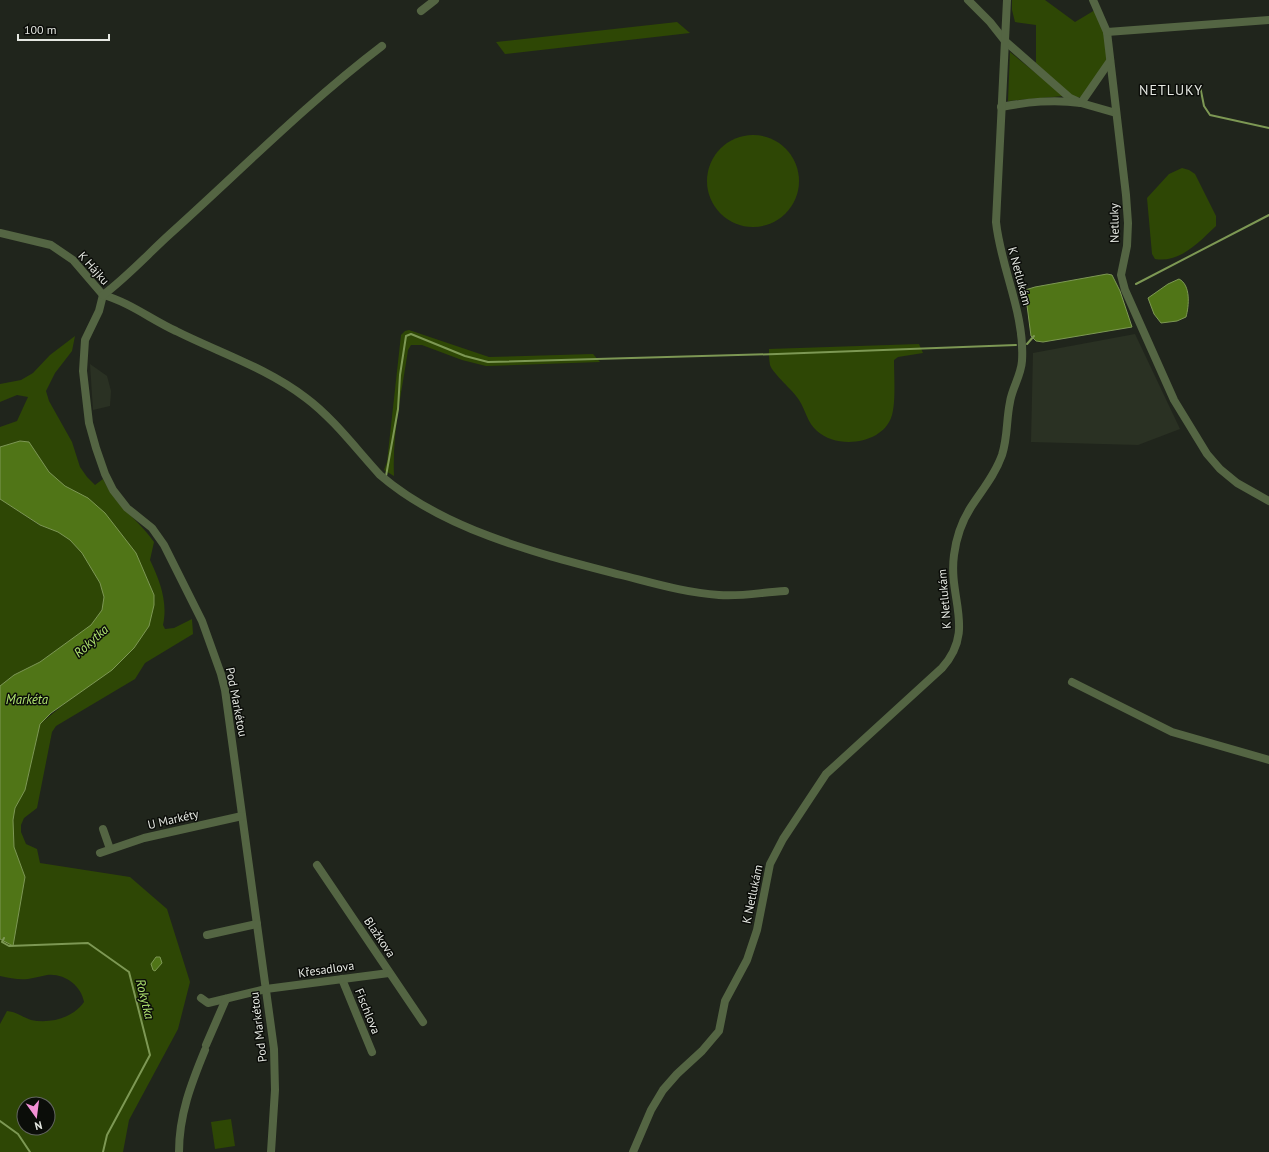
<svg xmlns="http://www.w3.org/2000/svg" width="1269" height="1152" font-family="'PT Sans',sans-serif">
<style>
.built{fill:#2a3123}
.green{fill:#2e4705;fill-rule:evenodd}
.water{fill:#507517;stroke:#7d9854}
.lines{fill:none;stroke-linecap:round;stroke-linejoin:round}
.stream{stroke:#7d9854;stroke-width:2}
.minor{stroke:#546543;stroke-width:8}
.labels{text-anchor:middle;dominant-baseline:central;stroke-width:3;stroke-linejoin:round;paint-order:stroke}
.street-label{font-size:12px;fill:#e5e8e2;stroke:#0b0d09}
.water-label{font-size:13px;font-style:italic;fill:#afe36f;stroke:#0b0d09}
.quarter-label{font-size:14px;letter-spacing:1px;fill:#e5e8e2;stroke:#0b0d09}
</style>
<rect width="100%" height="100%" fill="#20251c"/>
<g class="built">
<path d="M 1135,334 L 1180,429 L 1138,445 L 1031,442 L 1033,353 Z"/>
<path d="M 90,364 L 107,376 L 111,391 L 110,406 L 93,410 Z"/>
</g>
<g class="green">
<path d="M 1012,0 L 1045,0 L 1075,22 L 1095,10 C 1101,24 1112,49 1105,63 C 1099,75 1090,86 1082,97 L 1074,98 L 1036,63 L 1036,25 L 1015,22 L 1012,10 Z"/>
<path d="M 677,22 L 690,33 L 505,54 L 496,42 Z"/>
<path d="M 1010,52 L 1064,96 L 1008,101 Z"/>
<circle cx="753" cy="181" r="46"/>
<path d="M 1182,168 L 1189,170 L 1195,174 L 1216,216 L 1216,226 C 1198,243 1180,263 1155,259 L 1152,254 L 1147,198 L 1169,174 Z"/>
<path d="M 409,330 L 489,357 L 593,354 L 600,362 L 486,366 L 462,360 L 422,345 L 411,345 L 408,350 C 402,391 392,434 394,476 L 384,470 L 387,462 L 401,335 L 405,331 Z"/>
<path d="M 75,336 L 72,351 L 55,373 L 46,391 L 49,401 L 72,442 L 80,467 L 87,477 L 95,485 L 103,479 C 116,506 138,519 154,542 L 150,560 C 160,581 168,602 163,625 L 165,629 L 174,628 L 192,619 L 193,634 L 145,663 L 135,679 L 56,726 L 52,732 L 37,808 L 24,818 L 21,825 L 21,832 L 26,844 L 37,849 L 40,863 L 130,877 L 167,909 L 190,982 L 178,1029 L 129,1120 L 123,1152 L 0,1152 L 0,1024 L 7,1011 C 17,1012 22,1017 31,1020 C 50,1024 73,1018 84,1002 C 81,985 64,973 47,975 C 41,976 35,978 28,979 C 18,980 10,978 0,976 L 0,939 L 13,945 L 25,877 L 14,847 L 13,820 L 15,808 L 25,790 L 40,724 L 68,701 L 154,595 L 145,574 L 88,498 L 65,486 L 49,472 L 29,442 L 20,441 L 0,447 L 0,427 L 17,421 L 28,397 L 17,395 L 0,402 L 0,384 L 21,380 L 33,373 L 50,355 ZM 24,1104 L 48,1104 L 48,1128 L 24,1128 Z"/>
<path d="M 919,344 L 923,353 L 898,357 L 894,360 C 894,375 896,402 892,415 C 884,444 838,450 817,431 C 807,422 806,411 799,400 C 793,390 773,374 770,365 C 769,360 769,354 769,349 Z"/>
<path d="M 0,499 L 39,525 L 58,532 L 70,540 L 82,553 L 100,583 L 104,597 L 102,610 L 91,625 L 40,662 L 14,675 L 0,686 Z"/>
<path d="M 231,1119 L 235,1146 L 215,1149 L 211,1122 Z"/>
</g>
<g class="water">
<path d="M 1107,274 L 1112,275 L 1120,291 L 1132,327 L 1043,342 L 1036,341 L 1031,336 L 1025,290 L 1035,287 Z"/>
<path d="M 1179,279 C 1191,285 1189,306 1186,317 L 1177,321 L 1161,323 L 1154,314 L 1148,298 L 1168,284 Z"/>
<path d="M 20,441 L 29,442 L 49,472 L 65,486 L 88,498 L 105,513 L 136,553 L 154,595 L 154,605 L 149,626 L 134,648 L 112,670 L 51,713 L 40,724 L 25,790 L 15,808 L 13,820 L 14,847 L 25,877 L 13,946 L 0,939 L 0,686 L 14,675 L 40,662 L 91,625 L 102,610 L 104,597 L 100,583 L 82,553 L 70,540 L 58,532 L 40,525 L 0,499 L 0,447 Z"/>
<path d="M 156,957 L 160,957 L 162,963 L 155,971 L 153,970 L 151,964 Z"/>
</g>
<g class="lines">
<g class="stream">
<path d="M 1200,86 L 1204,106 L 1210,115 L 1269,128"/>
<path d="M 1136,284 L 1269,215"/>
<path d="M 1027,344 L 1034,336"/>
<path d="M 386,476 L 398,409 L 400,375 L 406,336 L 411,334 L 465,356 L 488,362 L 777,354 L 1016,345"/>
<path d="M 4,938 L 2,942 L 9,946 L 88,943 L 129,972 L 150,1055 L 107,1135 L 103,1152"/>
<path d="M 0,1121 L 18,1134 L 30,1152"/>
</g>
<g class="minor">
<path d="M 968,0 L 990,22 L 1005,41 L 1070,98 L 1081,103 L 1116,113"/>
<path d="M 1093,0 L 1107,32 L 1126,195 L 1128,223 L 1127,246 L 1121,275 L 1125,290 L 1174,400 L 1207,454 L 1220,469 L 1237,483 L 1269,501"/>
<path d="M 421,11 L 435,0"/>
<path d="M 1107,32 L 1269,20"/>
<path d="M 1001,107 C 1028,102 1053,99 1081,103 L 1110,61"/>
<path d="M 0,233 L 51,245 L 73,260 L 103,295"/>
<path d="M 103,295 L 99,311 L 85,340 L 83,371 L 89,423 L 96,448 L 105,474 L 113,490 L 127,508 L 152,528 L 164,545 L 202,621 L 221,674 L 225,690 L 274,1049 L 275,1090 L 271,1152"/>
<path d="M 103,295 C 129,302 152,320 176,331 C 220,353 267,368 306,398 C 333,418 357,450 380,475 C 445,531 540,554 621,575 C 653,583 686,593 719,595 C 741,597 763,592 785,591"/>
<path d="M 103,295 C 127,277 148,254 170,234 C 240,171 307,103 382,46"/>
<path d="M 1072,682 L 1172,732 L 1269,760"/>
<path d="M 103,829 L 110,849"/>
<path d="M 100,853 L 144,838 L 242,816"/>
<path d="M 317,865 L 423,1022"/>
<path d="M 207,935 L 257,924"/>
<path d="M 342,979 L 372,1052"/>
<path d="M 201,998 L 208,1003 L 266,989 L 389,973"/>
<path d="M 206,1045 L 226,999"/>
<path d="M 179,1152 C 179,1115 191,1084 205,1050"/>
<path d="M 633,1152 L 651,1110 L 663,1090 L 677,1074 L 702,1051 L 719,1031 L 725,1001 L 747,960 L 757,930 L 770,864 L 783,839 L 826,774 L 942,668 C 976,630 948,599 954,555 C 956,539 962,521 971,507 C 982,490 995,475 1002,455 C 1008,436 1006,421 1010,402 C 1012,388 1021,376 1022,361 C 1025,313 1001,269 996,222 L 1007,0"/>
</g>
</g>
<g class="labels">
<g class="street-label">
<text transform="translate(1114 223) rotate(-91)">Netluky</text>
<text transform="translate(94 268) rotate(48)">K Hájku</text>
<text transform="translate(1020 276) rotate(75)">K Netlukám</text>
<text transform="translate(944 599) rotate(-95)">K Netlukám</text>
<text transform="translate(237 702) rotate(79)">Pod Markétou</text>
<text transform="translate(173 819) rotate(-13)">U Markéty</text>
<text transform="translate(752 894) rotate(-78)">K Netlukám</text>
<text transform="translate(380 937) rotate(56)">Blažkova</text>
<text transform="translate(326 969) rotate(-8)">Křesadlova</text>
<text transform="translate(368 1011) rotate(68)">Fischlova</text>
<text transform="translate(258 1027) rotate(-97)">Pod Markétou</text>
</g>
<g class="water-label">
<text transform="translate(91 641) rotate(-42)">Rokytka</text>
<text x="27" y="699">Markéta</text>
<text transform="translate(145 999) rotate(76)">Rokytka</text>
</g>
<g class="quarter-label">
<text x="1171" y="90">NETLUKY</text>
</g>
</g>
<g transform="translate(36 1116) rotate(166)"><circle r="19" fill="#0b0d09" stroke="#626560"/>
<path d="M0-3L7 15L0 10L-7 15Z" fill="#f391d5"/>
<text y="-6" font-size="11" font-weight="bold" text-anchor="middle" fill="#e5e8e2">N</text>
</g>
<path d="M18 34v6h91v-6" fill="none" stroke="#e5e8e2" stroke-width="2"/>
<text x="24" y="34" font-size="12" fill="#e5e8e2" stroke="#0b0d09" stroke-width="3" paint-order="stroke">100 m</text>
</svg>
